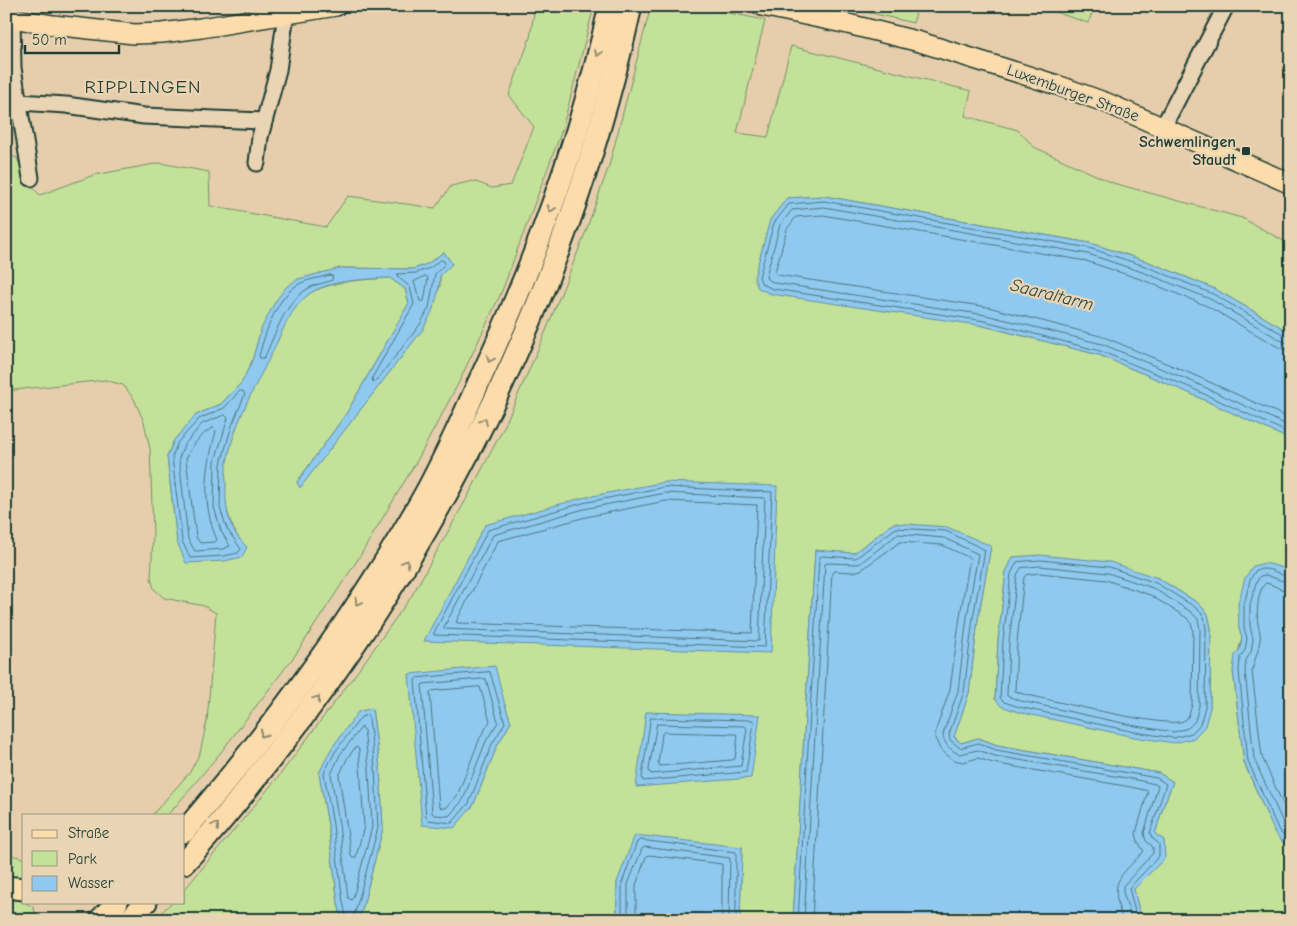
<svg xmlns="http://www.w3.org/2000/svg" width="1297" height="926" font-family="'Comic Neue',sans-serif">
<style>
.green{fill:#c3e199;stroke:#718f66;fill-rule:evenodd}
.water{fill:#90c9ef;stroke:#6391a4}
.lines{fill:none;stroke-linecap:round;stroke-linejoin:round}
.shore{stroke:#4c757f;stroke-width:1}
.minor-casing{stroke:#1f3d34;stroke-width:19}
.major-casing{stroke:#1f3d34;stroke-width:22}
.highway-casing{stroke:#1f3d34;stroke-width:25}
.minor{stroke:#e9d4b3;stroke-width:15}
.major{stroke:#fddcac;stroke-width:19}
.highway{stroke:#fddcac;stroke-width:21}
.oneway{stroke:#8e8c70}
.poi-dot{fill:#1f3d34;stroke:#e9d4b3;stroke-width:2}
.labels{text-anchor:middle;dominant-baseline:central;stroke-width:4.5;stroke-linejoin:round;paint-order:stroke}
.street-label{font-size:16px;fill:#1f3d34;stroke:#e9d4b3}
.poi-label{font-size:16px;font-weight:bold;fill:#1f3d34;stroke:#e9d4b3;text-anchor:end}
.water-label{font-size:18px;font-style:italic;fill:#2a4b47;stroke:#e9d4b3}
.quarter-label{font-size:19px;letter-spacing:1px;fill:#1f3d34;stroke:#e9d4b3}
</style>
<rect width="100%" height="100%" fill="#e6ceac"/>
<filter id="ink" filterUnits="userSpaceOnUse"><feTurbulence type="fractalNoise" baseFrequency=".02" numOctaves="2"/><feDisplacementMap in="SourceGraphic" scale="10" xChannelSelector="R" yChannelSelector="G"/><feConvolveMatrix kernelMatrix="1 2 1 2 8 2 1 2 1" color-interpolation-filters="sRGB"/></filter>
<g filter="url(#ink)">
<g class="green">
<path d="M 535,6 L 594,6 L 562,130 L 502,291 L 458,384 L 418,459 L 360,556 L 296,654 L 221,752 L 175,807 L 167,815 L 152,815 L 190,772 L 200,753 L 207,721 L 216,613 L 204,606 L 164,598 L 154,589 L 151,578 L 153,534 L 150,449 L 144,422 L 134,399 L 123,385 L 105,380 L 6,391 L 6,160 L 12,156 L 17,158 L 26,181 L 40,195 L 94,175 L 160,163 L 209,172 L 210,206 L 326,227 L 348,196 L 435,208 L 451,186 L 473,181 L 492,188 L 511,185 L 534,127 L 509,95 L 530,38 ZM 444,252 L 452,264 L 440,276 L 440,286 L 423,329 L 300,487 L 297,482 L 346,414 L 409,303 L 405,289 L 390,278 C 364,280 336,280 312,292 C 290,304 283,331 272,351 C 244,407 201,480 240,540 L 177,542 L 167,456 L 174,440 L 196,415 L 221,404 L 242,382 L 252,361 L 261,329 L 340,268 L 414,269 L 427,264 Z"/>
<path d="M 651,6 L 693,6 L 765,20 L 737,133 L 768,137 L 791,46 L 971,91 L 965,116 L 1018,130 L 1034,147 L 1113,183 L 1242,218 L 1291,245 L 1291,333 L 1215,289 L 1149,262 L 1090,243 L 824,196 L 787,198 L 770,220 L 984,326 L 1099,355 L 1187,392 L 1291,440 L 1291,574 L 1283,568 L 1239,629 L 1242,637 L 1233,671 L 1244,763 L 1275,833 L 1283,843 L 1291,847 L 1291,920 L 1145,920 L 1139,911 L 1134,889 L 1148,873 L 1155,834 L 1163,807 L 1173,782 L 1159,773 L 997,745 L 979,738 L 961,743 L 954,736 L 969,693 L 978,619 L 991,546 L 894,523 L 854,553 L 815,551 L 793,920 L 740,920 L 742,847 L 617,882 L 617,920 L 358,920 L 362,910 L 383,828 L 380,768 L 372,708 L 319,773 L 328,825 L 338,903 L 342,920 L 154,920 L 172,902 L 184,902 L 184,890 L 279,776 L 352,679 L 411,597 L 467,498 L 504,427 L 543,338 L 583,239 L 609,166 ZM 1013,557 L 1158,578 L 1198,603 L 1208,614 L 1211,628 L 1210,708 L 995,699 L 998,641 L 1006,572 ZM 505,705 L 511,722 L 497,746 L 473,806 Z"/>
<path d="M 842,6 L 918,6 L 913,23 Z"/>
<path d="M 1037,6 L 1095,6 L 1088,23 Z"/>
<path d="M 6,854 L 24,858 L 24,878 L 6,876 Z"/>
<path d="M 6,899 L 23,901 L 34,908 L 36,920 L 6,920 Z"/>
</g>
<g class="water">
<path d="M 824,196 L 1090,243 L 1149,262 L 1215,289 L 1291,333 L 1291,440 L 1187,392 L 1099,355 L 984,326 L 771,294 L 758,288 L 754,278 L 770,220 L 787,198 Z"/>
<path d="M 444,252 L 452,264 L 440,276 C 439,296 433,312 423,329 L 300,488 L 297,482 L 346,414 L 409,303 L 405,289 L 390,278 C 366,279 329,280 309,294 C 290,309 283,330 273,351 C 255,387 234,422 227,463 C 225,471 226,480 226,489 C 225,512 230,531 247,547 L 242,557 L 225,561 L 186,563 L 177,542 L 167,457 L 174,440 L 196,415 L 221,404 L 242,382 L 252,361 L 261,329 L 275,302 L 286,287 L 298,279 L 340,268 L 414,269 L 427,264 Z"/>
<path d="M 665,482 L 777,486 L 771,653 L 424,641 L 485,525 L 582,498 Z"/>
<path d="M 894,523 L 947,527 L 991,546 L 978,619 L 969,693 L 954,737 L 961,743 L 978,738 L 997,745 L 1159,773 L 1173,782 L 1163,807 L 1155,834 L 1164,840 L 1165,858 L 1134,889 L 1139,911 L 1145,920 L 793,920 L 815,550 L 854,553 Z"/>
<path d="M 1040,555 L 1110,562 L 1158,578 L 1198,603 L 1208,614 L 1211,628 L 1210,708 L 1205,726 L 1194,738 L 1175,743 L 1134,737 L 1018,712 L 1001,706 L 995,699 L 998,641 L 1006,572 L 1013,557 Z"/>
<path d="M 1265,563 L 1284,568 L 1291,574 L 1291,847 L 1283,843 L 1275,833 L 1244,762 L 1233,671 L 1235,655 L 1240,649 L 1242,637 L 1239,629 L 1238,604 L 1245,578 L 1253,566 Z"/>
<path d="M 495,666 L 505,705 L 511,722 L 497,746 L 473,806 L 454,828 L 422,825 L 409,674 Z"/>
<path d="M 372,708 L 380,768 L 383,828 L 362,910 L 358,920 L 342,920 L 338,903 L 328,825 L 319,773 L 331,749 L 358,712 Z"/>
<path d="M 646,712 L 760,715 L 751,778 L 636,787 Z"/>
<path d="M 635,835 L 742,847 L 740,920 L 617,920 L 617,882 Z"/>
</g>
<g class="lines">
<g class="shore">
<path d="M 441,260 L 444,261 L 445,264 L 435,274 L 429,308 L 419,326 L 376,381 L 373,382 L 372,378 L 414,304 L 410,287 L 398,277 L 397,274 L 416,273 L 430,268 Z"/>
<path d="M 330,275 L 333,277 L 332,280 C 325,283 316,284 309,288 C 284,302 276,334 264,358 L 260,358 L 259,356 C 265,333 277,296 299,284 C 308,279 320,278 330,275 Z"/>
<path d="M 426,276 L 428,278 L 424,301 L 422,302 L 420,301 L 414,282 Z"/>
<path d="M 1291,337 L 1286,336 L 1213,294 L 1148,267 L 1089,248 L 824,201 L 789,204 L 774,223 L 759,277 L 762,284 L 773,289 L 985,321 L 1100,351 L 1189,387 L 1291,434"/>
<path d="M 1291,343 L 1284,342 L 1210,299 L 1145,273 L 1088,254 L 824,207 L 792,210 L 780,225 L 766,276 L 767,279 L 775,283 L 986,315 L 1102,344 L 1191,381 L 1291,427"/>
<path d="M 1291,351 L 1280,348 L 1207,306 L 1143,280 L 1086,261 L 823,215 L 796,217 L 787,229 L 775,272 L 777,275 L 988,307 L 1104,337 L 1194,375 L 1291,419"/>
<path d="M 240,391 L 243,391 L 245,394 L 231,428 L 221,464 L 220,508 L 227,529 L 241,549 L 238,553 L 224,556 L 190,558 L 182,541 L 172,457 L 178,442 L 199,419 L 224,408 Z"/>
<path d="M 225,415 L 228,418 L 215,461 L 214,507 L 221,531 L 230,546 L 223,549 L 195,551 L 188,539 L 179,458 L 184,445 L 202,424 Z"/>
<path d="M 213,428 L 216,431 C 206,469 201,503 217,540 L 215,542 L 200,543 L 196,537 L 186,459 C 191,447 201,433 213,428 Z"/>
<path d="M 665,487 L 772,492 L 765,647 L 434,635 L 434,633 L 488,530 L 583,503 Z"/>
<path d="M 666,493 L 765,498 L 759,641 L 444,629 L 444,627 L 493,535 L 584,509 Z"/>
<path d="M 666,501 L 757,505 L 752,633 L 458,623 L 456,622 L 498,541 L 586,517 Z"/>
<path d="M 1040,560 L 1109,567 L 1156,583 L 1195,607 L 1204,616 L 1206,629 L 1205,707 L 1200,724 L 1192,733 L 1174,738 L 1135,732 L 1019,707 L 1004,702 L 1000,698 L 1003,641 L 1011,574 L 1017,562 Z"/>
<path d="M 1040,566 L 1108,573 L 1153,588 L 1191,612 L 1198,619 L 1200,630 L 1199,706 L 1195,721 L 1188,728 L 1174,732 L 1136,726 L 1021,701 L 1007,696 L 1009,642 L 1017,575 L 1021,568 Z"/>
<path d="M 1040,573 L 1106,580 L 1150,595 L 1187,618 L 1191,623 L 1193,630 L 1192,705 C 1190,711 1189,719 1183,721 C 1168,729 1047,699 1023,694 L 1015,691 L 1017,642 L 1024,577 L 1026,575 Z"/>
<path d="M 1291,578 C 1277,575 1273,566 1256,570 L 1250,580 L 1244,605 L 1244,628 L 1247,638 L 1245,650 L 1240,657 L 1239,671 L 1248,761 L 1279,831 L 1286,838 L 1291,841"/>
<path d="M 1291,584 L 1266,575 L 1260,576 L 1256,583 L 1250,605 L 1250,626 L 1253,639 L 1251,652 L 1246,660 L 1245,671 L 1254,759 L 1285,827 L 1291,834"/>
<path d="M 1291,591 C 1281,591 1275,585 1266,583 C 1258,588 1256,614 1258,624 C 1259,630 1261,634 1260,640 C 1259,651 1254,660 1252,671 L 1262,757 L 1291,822"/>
<path d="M 490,672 L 505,723 L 492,744 L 469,803 L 452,823 L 428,820 L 426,818 L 415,680 L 417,678 Z"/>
<path d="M 486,679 L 498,722 L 486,741 L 463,800 L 449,816 L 434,815 L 432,813 L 422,685 L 424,684 Z"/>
<path d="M 480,687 L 490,721 L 480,738 L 457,796 L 446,808 L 441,808 L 439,806 L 430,693 L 432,691 Z"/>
<path d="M 651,718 L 753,720 L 754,723 L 746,772 L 643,781 L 642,778 Z"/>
<path d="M 657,724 L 745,726 L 747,729 L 741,766 L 651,774 L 649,771 Z"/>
<path d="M 362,727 L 364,730 L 369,769 L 372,827 L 353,898 L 351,900 L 348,898 L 339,824 L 331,774 L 340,755 Z"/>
<path d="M 664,732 L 736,734 L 738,736 L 735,759 L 732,760 L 660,766 L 658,763 L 662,734 Z"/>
<path d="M 355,748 L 357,747 L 359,750 L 364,826 L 356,857 L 353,858 L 351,856 L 339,776 L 347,759 Z"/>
<path d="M 347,920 L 343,902 L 333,825 L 324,773 L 335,752 L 361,717 L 367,715 L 369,719 L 375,768 L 378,828 L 353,920"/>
<path d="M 622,920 L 622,883 L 637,842 L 640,840 L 736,852 L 736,920"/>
<path d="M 628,920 L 628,884 L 642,849 L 644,847 L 730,858 L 729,920"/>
<path d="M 636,920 L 636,885 L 646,857 L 649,855 L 722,864 L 722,920"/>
<path d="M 798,920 L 819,558 L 822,556 L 856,558 L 896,528 L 946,531 L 985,550 L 973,618 L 964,692 L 949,734 L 950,740 L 960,748 L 978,743 L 996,750 L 1157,778 L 1166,784 L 1150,833 L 1152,838 L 1159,844 L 1159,856 L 1129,888 L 1135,912 L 1139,920"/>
<path d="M 804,920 L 825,564 L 827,563 L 859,564 L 898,534 L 944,538 L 978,554 L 967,617 L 958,691 L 943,734 C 943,743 950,750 959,754 L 978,750 L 995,756 L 1132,779 L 1155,784 L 1158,786 L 1144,833 L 1146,841 L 1153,847 L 1153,853 L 1123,886 L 1123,892 L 1132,920"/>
<path d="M 812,920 L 832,573 L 834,571 L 853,572 L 861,570 L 900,542 L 942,545 L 970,558 L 960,616 L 950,689 L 936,730 L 935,738 L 940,749 L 953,760 L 963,762 L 978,758 L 993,763 L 1131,787 L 1148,791 L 1136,833 L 1138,842 L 1144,851 C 1119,878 1108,881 1123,920"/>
</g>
<g class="minor-casing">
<g id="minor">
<path d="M 12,18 L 13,68 L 31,178"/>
<path d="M 19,102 L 66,105 L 144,116 L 264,121"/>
<path d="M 1163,127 L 1226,6"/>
<path d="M 257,163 L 260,137 L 278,70 L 286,14"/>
</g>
</g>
<g class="major-casing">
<g id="major">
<path d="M 762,6 L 848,24 L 920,42 L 1057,85 L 1107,103 L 1291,184"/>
<path d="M 6,17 L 53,25 L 134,34 L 162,33 L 201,28 L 336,6"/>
</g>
</g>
<g class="highway-casing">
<g id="highway">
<path d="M 184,832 C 272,729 353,620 420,503 C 442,465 460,424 478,384 C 535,263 581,137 610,6"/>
<path d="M 184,863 C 220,825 252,783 284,742 C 451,526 572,273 631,6"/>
<path d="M 6,887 L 24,889"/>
<path d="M 100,920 L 117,902"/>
<path d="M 129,920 L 146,902"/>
</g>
</g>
<use href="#minor" class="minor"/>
<use href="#major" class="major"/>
<use href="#highway" class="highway"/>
</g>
<defs><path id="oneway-chevron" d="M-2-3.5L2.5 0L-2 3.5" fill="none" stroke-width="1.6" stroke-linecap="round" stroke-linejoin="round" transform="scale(1.25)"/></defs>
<g class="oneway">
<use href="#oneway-chevron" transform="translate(598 53) rotate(105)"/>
<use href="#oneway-chevron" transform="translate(551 209) rotate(110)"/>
<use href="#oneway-chevron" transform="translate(490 359) rotate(115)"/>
<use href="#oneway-chevron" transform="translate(484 421) rotate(-65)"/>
<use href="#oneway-chevron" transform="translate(406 563) rotate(-59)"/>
<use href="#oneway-chevron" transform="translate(358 602) rotate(123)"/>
<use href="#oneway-chevron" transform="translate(317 699) rotate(-53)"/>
<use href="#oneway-chevron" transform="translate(263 734) rotate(128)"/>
<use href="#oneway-chevron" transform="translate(216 826) rotate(-50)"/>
</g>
</g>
<rect class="poi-dot" x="1241" y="146" width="10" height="10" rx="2.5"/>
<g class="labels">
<g class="street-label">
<text transform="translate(1073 93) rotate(20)">Luxemburger Straße</text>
</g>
<g class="poi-label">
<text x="1236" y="142">Schwemlingen<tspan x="1236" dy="18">Staudt</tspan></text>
</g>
<g class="water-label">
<text transform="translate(1052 295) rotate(14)">Saaraltarm</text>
</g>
<g class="quarter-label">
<text x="143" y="87">RIPPLINGEN</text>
</g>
</g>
<rect width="1297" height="926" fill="none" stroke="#e9d4b3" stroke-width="25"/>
<rect x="12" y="12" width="1272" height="901" fill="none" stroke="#1f3d34" stroke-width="2" filter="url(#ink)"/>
<rect x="22" y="814" width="162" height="90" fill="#e9d4b3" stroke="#989880"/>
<rect x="32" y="830" width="25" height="8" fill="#fddcac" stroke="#989880"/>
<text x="68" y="838" font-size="15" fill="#1f3d34">Straße</text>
<rect x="32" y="851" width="25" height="15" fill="#c3e199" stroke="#989880"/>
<text x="68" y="864" font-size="15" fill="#1f3d34">Park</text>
<rect x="32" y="876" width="25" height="15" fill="#90c9ef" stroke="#989880"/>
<text x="68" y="888" font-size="15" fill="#1f3d34">Wasser</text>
<path d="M25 45v8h94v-8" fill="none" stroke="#1f3d34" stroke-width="2.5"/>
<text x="32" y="45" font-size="15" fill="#1f3d34" stroke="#e9d4b3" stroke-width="4" paint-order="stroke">50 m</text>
</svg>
